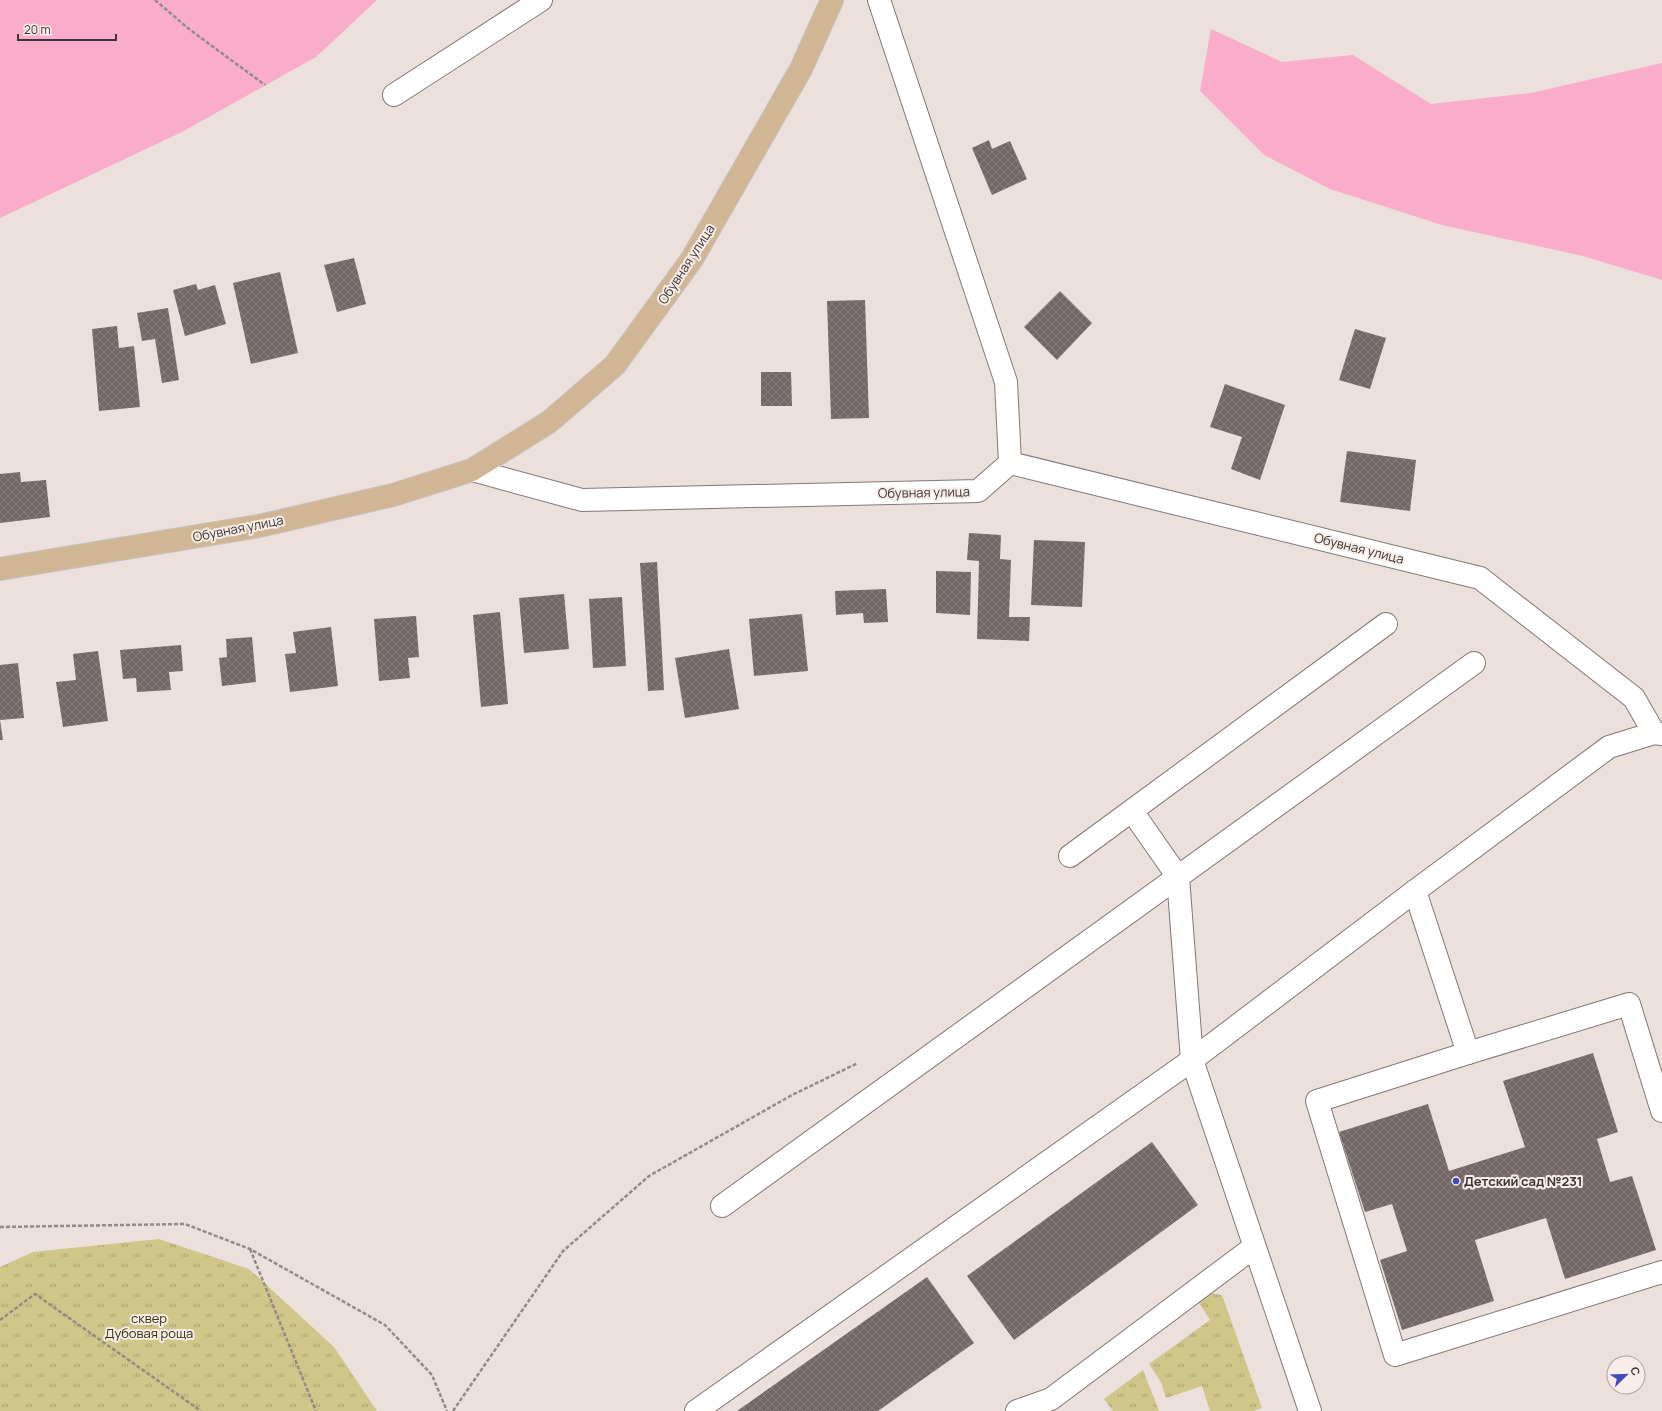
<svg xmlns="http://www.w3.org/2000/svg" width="1662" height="1411" font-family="Manrope,sans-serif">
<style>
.grass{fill:url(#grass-tufts)}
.water{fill:#faaccb}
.building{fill:url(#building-cross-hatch)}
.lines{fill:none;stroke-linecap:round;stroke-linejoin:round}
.minor-casing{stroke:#827874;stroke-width:24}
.major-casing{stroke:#c4c2c2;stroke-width:24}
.path{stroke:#928b87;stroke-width:2.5;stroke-dasharray:4 2;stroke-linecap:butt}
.minor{stroke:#fff;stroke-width:22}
.major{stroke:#d0b694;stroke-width:22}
.poi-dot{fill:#4149be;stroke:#f8ede8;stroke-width:1.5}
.labels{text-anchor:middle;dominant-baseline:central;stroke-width:4;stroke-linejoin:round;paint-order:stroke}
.street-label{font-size:13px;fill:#393533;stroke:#f8ede8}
.poi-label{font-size:13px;font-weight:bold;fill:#393533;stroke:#f8ede8;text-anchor:start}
.park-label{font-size:13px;fill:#332e0b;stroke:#f8ede8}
</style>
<defs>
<pattern id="grass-tufts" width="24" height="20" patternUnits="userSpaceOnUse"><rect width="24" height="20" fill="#d0c689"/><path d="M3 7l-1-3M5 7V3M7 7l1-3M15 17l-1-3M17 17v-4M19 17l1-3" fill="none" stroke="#aaa271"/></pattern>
<pattern id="building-cross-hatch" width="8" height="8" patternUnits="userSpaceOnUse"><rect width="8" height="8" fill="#736868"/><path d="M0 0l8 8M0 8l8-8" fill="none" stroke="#877e7e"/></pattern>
</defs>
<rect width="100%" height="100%" fill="#ebe0db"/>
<g class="grass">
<path d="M 159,1239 L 249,1269 L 334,1347 L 377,1411 L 0,1411 L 0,1267 L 33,1252 Z"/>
<path d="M 1209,1293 L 1222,1295 L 1262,1408 L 1253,1411 L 1210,1411 L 1202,1386 L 1166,1398 L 1161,1382 L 1149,1364 L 1210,1320 L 1196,1298 Z"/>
<path d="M 1143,1370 L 1159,1411 L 1113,1411 L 1104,1399 Z"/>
</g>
<g class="water">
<path d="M 0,0 L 377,0 L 316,57 L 182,132 L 0,218 Z"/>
<path d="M 1211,29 L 1282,62 L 1353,55 L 1431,104 L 1531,93 L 1662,63 L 1662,280 L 1583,256 L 1442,225 L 1330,189 L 1264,155 L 1200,91 Z"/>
</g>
<g class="building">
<path d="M 989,140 L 992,149 L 1010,141 L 1027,179 L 992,195 L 972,148 Z"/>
<path d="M 354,258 L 366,304 L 337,312 L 324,265 Z"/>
<path d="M 280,272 L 298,353 L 251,364 L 233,283 Z"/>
<path d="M 196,284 L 198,290 L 215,285 L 226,324 L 185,336 L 173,290 Z"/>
<path d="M 1060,291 L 1092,323 L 1057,360 L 1024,327 Z"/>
<path d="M 865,300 L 869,418 L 831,419 L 827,301 Z"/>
<path d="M 168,308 L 179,380 L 162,383 L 155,339 L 142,341 L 137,313 Z"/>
<path d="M 117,326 L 119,348 L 134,346 L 140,407 L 99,411 L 92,329 Z"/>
<path d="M 1355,329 L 1386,338 L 1370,389 L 1339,380 Z"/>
<path d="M 761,372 L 791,372 L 792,406 L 761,406 Z"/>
<path d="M 1225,384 L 1285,405 L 1260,480 L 1231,469 L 1242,437 L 1210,427 Z"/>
<path d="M 1347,451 L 1416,460 L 1410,511 L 1340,502 Z"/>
<path d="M 20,472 L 21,482 L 46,480 L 50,517 L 0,523 L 0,474 Z"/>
<path d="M 969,533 L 1001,535 L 1000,559 L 1011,560 L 1009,617 L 1030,617 L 1029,641 L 977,639 L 979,561 L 967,560 Z"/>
<path d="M 1034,540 L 1085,542 L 1082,607 L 1031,605 Z"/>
<path d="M 657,562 L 664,690 L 648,691 L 640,563 Z"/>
<path d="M 936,571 L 971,572 L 970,615 L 936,613 Z"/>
<path d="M 886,589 L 888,622 L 864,623 L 863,613 L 836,615 L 835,591 Z"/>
<path d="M 564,594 L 569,649 L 524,653 L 519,598 Z"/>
<path d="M 622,597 L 626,666 L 593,668 L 589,599 Z"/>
<path d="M 500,612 L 508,704 L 481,707 L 473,615 Z"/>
<path d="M 802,614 L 808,671 L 754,676 L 749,619 Z"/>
<path d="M 416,616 L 419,657 L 408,658 L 410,678 L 379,681 L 374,619 Z"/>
<path d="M 331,627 L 338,686 L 290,692 L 285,654 L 296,653 L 293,632 Z"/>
<path d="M 252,637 L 256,682 L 222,686 L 219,658 L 227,657 L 226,639 Z"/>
<path d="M 181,645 L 183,671 L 169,672 L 171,690 L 137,692 L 136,678 L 123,679 L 120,650 Z"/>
<path d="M 729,649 L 739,709 L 685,718 L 675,658 Z"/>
<path d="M 98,651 L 108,721 L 63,727 L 56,682 L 76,680 L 73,654 Z"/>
<path d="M 18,663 L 24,718 L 0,720 L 0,665 Z"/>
<path d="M 0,720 L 3,740 L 0,740 Z"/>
<path d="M 1593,1053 L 1618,1132 L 1597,1139 L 1610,1182 L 1632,1176 L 1656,1250 L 1565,1279 L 1546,1218 L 1475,1240 L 1494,1301 L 1402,1330 L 1380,1260 L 1407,1251 L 1392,1204 L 1365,1212 L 1339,1132 L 1428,1104 L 1449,1171 L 1525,1147 L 1503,1081 Z"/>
<path d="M 1152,1142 L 1198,1205 L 1014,1340 L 967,1276 Z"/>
<path d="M 927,1277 L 974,1343 L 878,1411 L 737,1411 Z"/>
</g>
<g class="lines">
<g class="minor-casing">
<g id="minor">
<path d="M 394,95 L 541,0"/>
<path d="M 1010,463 L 1480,578 L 1634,698 L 1654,733"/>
<path d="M 472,470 L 582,500 L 978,491 L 1010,463 L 1006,382 L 879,0"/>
<path d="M 1132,811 L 1178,877 L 1192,1060 L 1310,1411"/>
<path d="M 1070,856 L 1386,624"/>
<path d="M 1415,891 L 1468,1053"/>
<path d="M 1662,1111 L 1629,1004 L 1468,1053 L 1317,1101 L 1395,1355 L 1662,1272"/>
<path d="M 722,1206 L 1474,663"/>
<path d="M 696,1411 L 1192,1060 L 1415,891 L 1609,747 L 1654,733 L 1662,734"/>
<path d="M 1017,1411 L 1051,1399 L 1254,1247"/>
</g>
</g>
<g class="major-casing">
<path id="major" d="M 0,569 L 259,526 L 393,495 L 472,470 L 549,422 L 615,365 L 692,259 L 801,69 L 832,0"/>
</g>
<g class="path">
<path d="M 155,0 L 189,29 L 265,85"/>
<path d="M 0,1227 L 185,1224 L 250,1249 L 385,1325 L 432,1375 L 447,1411"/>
<path d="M 250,1249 L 316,1411"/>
<path d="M 0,1320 L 35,1294 L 201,1411"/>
<path d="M 453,1411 L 563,1251 L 649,1176 L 792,1095 L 858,1063"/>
</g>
<use href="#minor" class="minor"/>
<use href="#major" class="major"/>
</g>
<circle class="poi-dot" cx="1456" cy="1181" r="4"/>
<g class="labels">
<g class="street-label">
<text transform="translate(686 264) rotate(-57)">Обувная улица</text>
<text transform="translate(924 492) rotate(-1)">Обувная улица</text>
<text transform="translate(238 528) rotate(-11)">Обувная улица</text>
<text transform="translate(1359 548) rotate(14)">Обувная улица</text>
</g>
<g class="poi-label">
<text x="1464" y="1181">Детский сад №231</text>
</g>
<g class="park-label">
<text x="149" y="1318">сквер<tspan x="149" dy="15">Дубовая роща</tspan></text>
</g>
</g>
<g transform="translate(1626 1375) rotate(67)"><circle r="19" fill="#f8ede8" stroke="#aca3a0"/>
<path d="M0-3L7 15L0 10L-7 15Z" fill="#4149be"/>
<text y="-6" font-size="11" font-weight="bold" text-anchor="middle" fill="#393533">С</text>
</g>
<path d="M18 34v6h98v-6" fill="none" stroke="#393533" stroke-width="2"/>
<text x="24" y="34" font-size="12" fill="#393533" stroke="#f8ede8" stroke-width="3" paint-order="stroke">20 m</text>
</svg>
